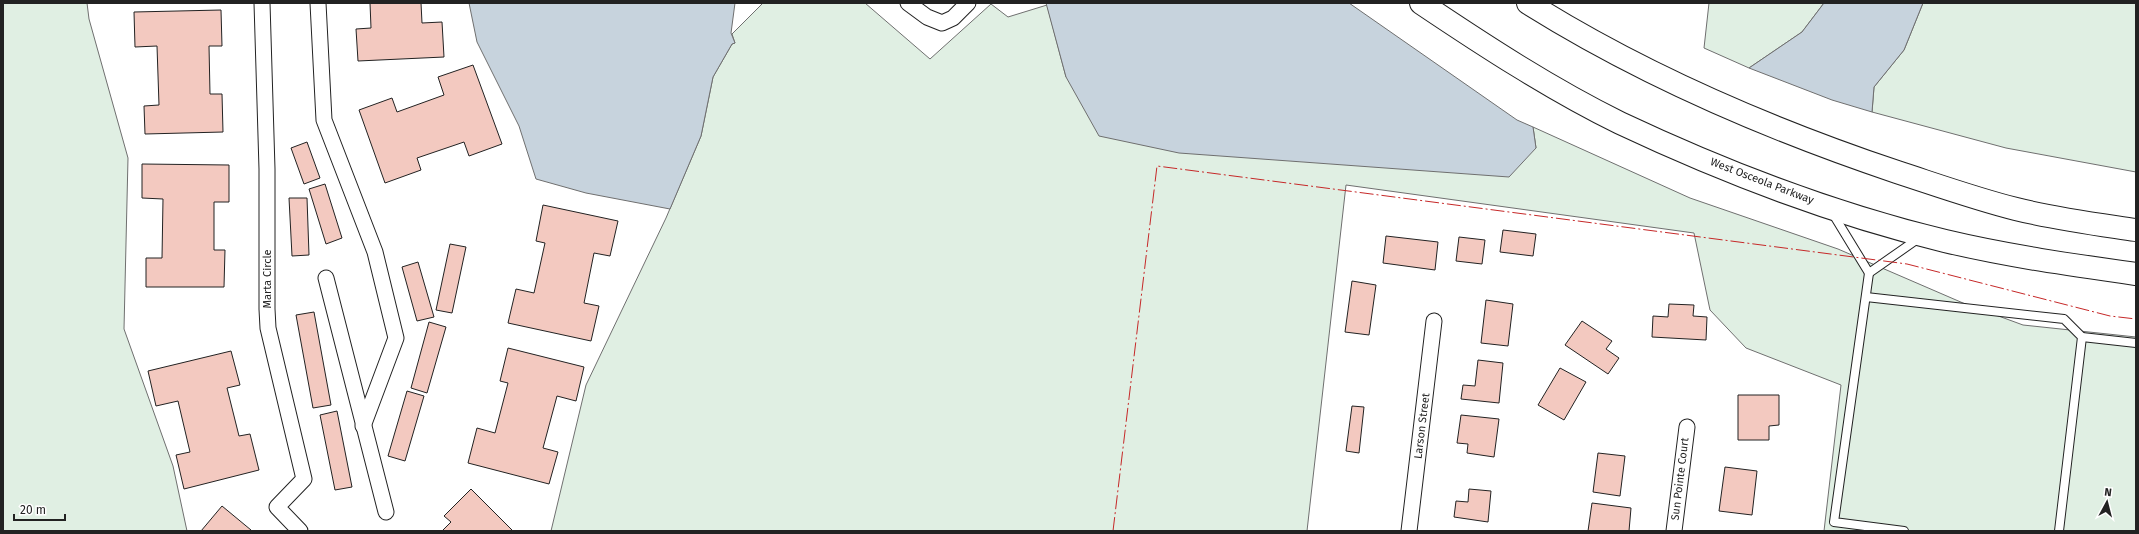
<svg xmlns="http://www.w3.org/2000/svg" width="2139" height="534" font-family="'Fira Sans',sans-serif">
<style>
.green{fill:#e0efe3;stroke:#6f6f6f}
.water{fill:#c7d3dd;stroke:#6f6f6f}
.building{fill:#f3c9c0;stroke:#222}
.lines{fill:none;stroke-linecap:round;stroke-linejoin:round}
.service-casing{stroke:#222;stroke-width:10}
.minor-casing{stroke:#222;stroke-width:17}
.primary-casing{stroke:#222;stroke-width:24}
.service{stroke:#fff;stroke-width:8}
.minor{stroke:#fff;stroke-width:15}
.primary{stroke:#fff;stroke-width:22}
.power{stroke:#c62828;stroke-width:1;stroke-dasharray:14 3 2 3;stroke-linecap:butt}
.labels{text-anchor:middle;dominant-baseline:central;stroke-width:3;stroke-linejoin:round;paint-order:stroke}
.street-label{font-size:11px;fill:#222;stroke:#fff}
</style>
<rect width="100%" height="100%" fill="#fff"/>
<g class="green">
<path d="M 3,3 L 87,3 L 89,19 L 128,158 L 124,329 L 173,466 L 187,531 L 3,531 Z"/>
<path d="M 763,3 L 865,3 L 930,59 L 991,4 L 1008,17 L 1047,5 L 1066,77 L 1536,148 L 1533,127 L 1690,198 L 1838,249 L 1963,303 L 2023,325 L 2136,337 L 2136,531 L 1824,531 L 1841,385 L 1746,348 L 1710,310 L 1694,233 L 1346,185 L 1307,531 L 551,531 L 586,385 L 666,218 L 701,136 L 713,77 L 732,44 L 735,43 L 732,34 Z"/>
<path d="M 1709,3 L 1824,3 L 1802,32 L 1749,68 L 1704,48 Z"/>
<path d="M 1923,3 L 2136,3 L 2136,172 L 2006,148 L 1872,112 L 1874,87 L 1904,50 Z"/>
</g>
<g class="water">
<path d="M 469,3 L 735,3 L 731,33 L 735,43 L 732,44 L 713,77 L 701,136 L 670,209 L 586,193 L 536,179 L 519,126 L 477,42 Z"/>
<path d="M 1046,3 L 1349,3 L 1517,120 L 1533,127 L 1536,148 L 1509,177 L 1179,153 L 1099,136 L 1066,77 Z"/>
<path d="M 1824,3 L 1923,3 L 1904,50 L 1874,87 L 1872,112 L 1832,100 L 1749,68 L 1802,32 Z"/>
</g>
<g class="building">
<path d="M 370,3 L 421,3 L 422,23 L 442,22 L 444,57 L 358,61 L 356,29 L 371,28 Z"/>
<path d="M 221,10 L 222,46 L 209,46 L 210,94 L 222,94 L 223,132 L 145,134 L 144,106 L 159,105 L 157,46 L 135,47 L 134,12 Z"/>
<path d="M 473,65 L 502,144 L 469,156 L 464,142 L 417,158 L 421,170 L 385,183 L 359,110 L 392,98 L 397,112 L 444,95 L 438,77 Z"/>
<path d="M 307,142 L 320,178 L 304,184 L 291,148 Z"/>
<path d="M 142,164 L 229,165 L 229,202 L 214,202 L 214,250 L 225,250 L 224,287 L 146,287 L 146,258 L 162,258 L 163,199 L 142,198 Z"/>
<path d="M 325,184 L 342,238 L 326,244 L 309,189 Z"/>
<path d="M 289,198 L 307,198 L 309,255 L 292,256 Z"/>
<path d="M 543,205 L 618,221 L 610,256 L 594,253 L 584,303 L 599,306 L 591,341 L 508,323 L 516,289 L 534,293 L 545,243 L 536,241 Z"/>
<path d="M 1503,230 L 1536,234 L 1533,256 L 1500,252 Z"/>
<path d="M 1386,236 L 1438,242 L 1435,270 L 1383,263 Z"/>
<path d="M 1459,237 L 1485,240 L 1482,264 L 1456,261 Z"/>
<path d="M 450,244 L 466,247 L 452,313 L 436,310 Z"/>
<path d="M 418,262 L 434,317 L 417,321 L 402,267 Z"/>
<path d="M 1352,281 L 1376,285 L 1369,335 L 1345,332 Z"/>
<path d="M 1486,300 L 1513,304 L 1508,346 L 1481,343 Z"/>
<path d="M 1669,304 L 1694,305 L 1693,316 L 1707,317 L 1706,340 L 1652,337 L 1653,316 L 1668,317 Z"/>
<path d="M 314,312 L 331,405 L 313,408 L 296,315 Z"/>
<path d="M 1582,321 L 1612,341 L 1606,349 L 1619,358 L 1608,374 L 1565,345 Z"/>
<path d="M 429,322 L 446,327 L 427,393 L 411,388 Z"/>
<path d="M 508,348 L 584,367 L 576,401 L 557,396 L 543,448 L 558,452 L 549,484 L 468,463 L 477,428 L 495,433 L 508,383 L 500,381 Z"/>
<path d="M 231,351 L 240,385 L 227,388 L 239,436 L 250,434 L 259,470 L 184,489 L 176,455 L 190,452 L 178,401 L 156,406 L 148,371 Z"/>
<path d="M 1478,360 L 1503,363 L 1499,403 L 1461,399 L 1463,385 L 1475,386 Z"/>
<path d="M 1560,368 L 1586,382 L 1564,420 L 1538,405 Z"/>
<path d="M 407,391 L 424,396 L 405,461 L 388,456 Z"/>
<path d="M 1738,395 L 1779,395 L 1779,425 L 1769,426 L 1769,440 L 1738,440 Z"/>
<path d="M 1352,406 L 1364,407 L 1359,453 L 1346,451 Z"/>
<path d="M 337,411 L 352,487 L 335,490 L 320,415 Z"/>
<path d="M 1461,415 L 1499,419 L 1494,457 L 1467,453 L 1468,444 L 1457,443 Z"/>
<path d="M 1598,453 L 1625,456 L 1620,496 L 1593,492 Z"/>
<path d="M 1725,467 L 1757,471 L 1752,515 L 1719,511 Z"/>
<path d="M 471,489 L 513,531 L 442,531 L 451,522 L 444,516 Z"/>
<path d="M 1469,489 L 1491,491 L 1488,522 L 1454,517 L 1456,501 L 1468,502 Z"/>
<path d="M 1592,503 L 1631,508 L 1629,531 L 1588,531 Z"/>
<path d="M 222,506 L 251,530 L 250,531 L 201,531 Z"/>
</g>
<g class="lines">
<g class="service-casing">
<g id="service">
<path d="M 1833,214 L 1869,273 L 1919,238"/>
<path d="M 1869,273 L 1834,522 L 1904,531"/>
<path d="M 1866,297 L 2064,319 L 2082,337 L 2059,531"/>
<path d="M 2082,337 L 2136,343"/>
</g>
</g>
<g class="minor-casing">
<g id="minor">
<path d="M 262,3 L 267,169 L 267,309 L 268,328 L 304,479 L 277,507 L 300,531"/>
<path d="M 318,3 L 324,120 L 375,252 L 396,338 L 363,426"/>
<path d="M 908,3 L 927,17 L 942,23 L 953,18 L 968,3"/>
<path d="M 326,278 L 386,512"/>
<path d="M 1409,531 L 1434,321"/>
<path d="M 1674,531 L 1687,427"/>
</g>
</g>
<g class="primary-casing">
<g id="primary">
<path d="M 1421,3 C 1485,46 1551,89 1620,123 C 1724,172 1833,214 1945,241 C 2008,256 2072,265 2136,274"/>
<path d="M 1528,3 C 1643,75 1769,129 1897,172 C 1937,185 1976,199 2016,209 C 2056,219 2096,224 2136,230"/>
</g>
</g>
<use href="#service" class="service"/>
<use href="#minor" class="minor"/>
<use href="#primary" class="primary"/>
<path class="power" d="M 1113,531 L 1157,166 L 1907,264 L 2110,316 L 2136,319"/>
</g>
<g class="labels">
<g class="street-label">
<text transform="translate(1762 181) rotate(21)">West Osceola Parkway</text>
<text transform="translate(267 279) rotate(-90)">Marta Circle</text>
<text transform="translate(1422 426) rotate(-83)">Larson Street</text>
<text transform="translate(1680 479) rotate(-83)">Sun Pointe Court</text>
</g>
</g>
<rect width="2139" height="534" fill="none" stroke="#222222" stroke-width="8"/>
<g transform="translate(2107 502) rotate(7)" stroke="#ffffff" stroke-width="3" paint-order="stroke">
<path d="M0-3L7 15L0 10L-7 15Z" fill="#222222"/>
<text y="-6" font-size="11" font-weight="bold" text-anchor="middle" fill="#222222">N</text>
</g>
<path d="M14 514v6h51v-6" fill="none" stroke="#222222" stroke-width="2"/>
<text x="20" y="514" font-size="12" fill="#222222" stroke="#ffffff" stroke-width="3" paint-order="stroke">20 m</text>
</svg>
